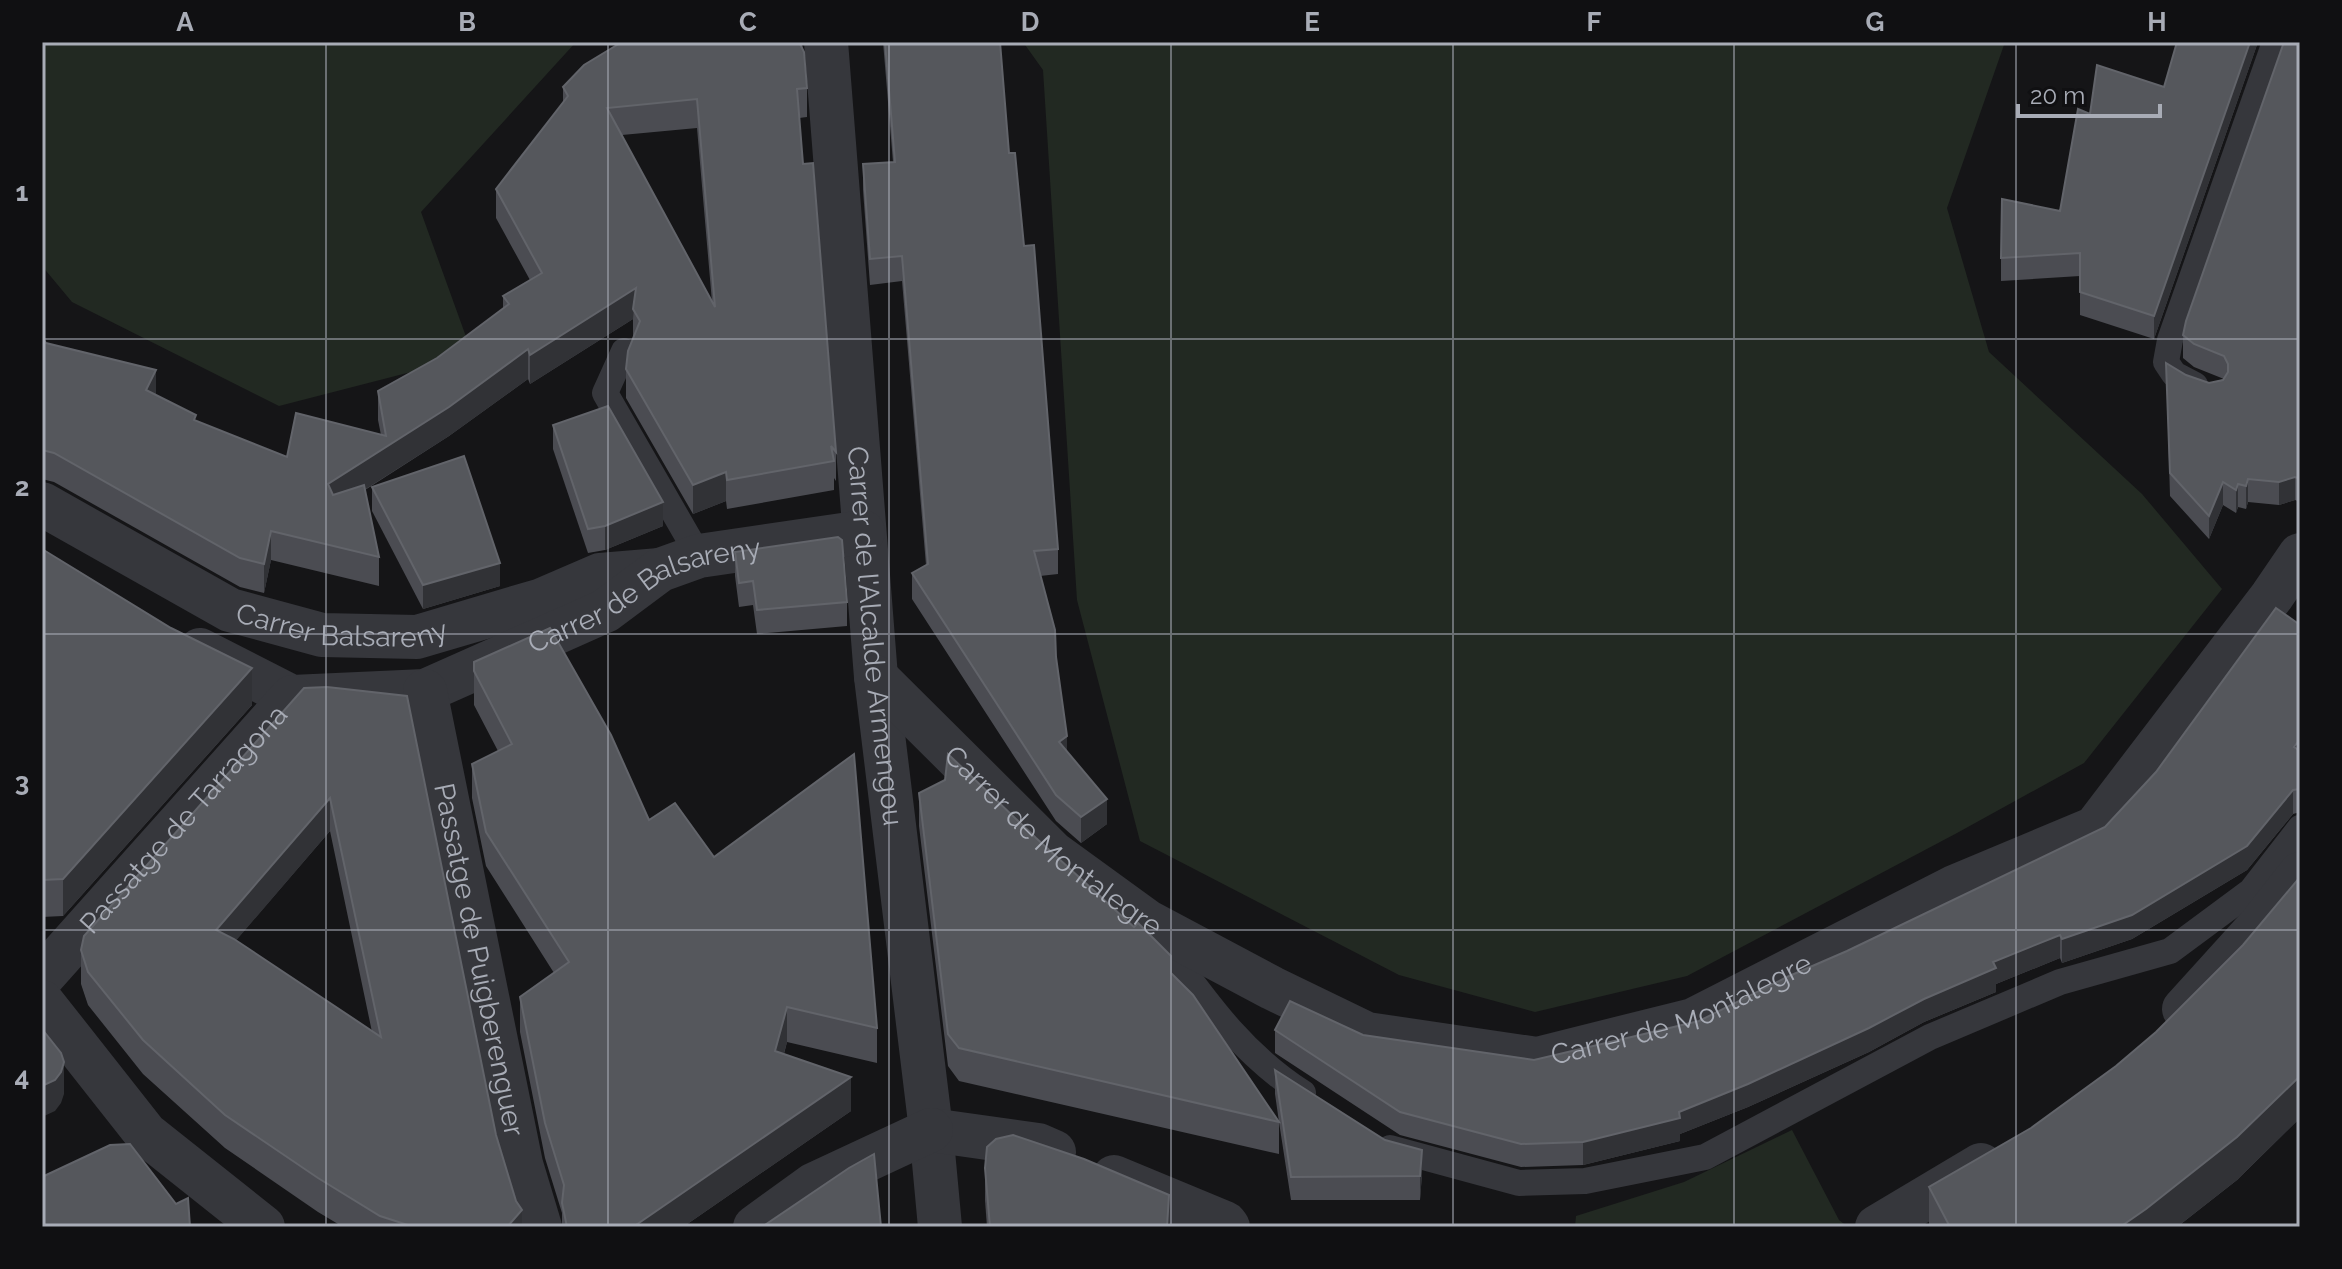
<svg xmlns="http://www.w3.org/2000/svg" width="2342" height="1269" font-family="Raleway,sans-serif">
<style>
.grass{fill:#222922}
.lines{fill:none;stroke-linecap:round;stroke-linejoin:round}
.lane{stroke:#36373c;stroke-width:26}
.street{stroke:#36373c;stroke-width:44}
.wall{fill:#4b4c52;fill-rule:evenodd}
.shaded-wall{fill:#313236}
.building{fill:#55575c;stroke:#62646a;stroke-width:2;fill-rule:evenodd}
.grid{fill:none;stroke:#a8acb6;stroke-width:2;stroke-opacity:0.55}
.labels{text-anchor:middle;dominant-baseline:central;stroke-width:6;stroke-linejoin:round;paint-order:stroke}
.street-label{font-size:28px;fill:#a8acb6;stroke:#101012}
.neatline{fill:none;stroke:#a8acb6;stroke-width:3}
.grid-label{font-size:26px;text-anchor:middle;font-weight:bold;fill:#a8acb6}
</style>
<rect width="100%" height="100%" fill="#151517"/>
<g class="grass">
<path d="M 42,42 L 576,42 L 421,212 L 473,356 L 279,406 L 72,302 L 42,266 Z"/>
<path d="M 1023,42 L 2005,42 L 1947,208 L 1989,352 L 2142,494 L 2222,589 L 2084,763 L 1957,833 L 1687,976 L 1535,1012 L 1399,975 L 1140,841 L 1077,600 L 1043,70 Z"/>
<path d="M 1792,1130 L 1839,1220 L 1848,1227 L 1575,1227 L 1576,1216 L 1684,1182 Z"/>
</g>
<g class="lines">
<g class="lane">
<path d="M 624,351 L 605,393 L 699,556"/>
<path d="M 2195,385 L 2174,374 L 2166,362 L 2170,340 L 2275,42"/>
<path d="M 1157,935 C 1202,996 1238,1051 1303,1093"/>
<path d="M 1390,1148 L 1519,1183 L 1585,1181 L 1705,1157 L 1930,1037 L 2060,982 L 2170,951 L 2251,891 L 2300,828"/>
</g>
<g class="street">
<path id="s1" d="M 826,42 L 876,677 L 931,1130 L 940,1227"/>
<path id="s2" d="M 42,504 L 230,610 L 322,635 L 417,637 L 542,600 L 600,575 L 660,570"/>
<path id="s3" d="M 200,650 L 292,697 L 425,691 L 605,611 L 660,570 L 699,556 L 863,532"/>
<path id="s4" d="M 876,677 L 1053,853 L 1148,922 L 1272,988 L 1367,1034 L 1537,1059 L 1693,1020 L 1954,887 L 2095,828 L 2272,596 L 2300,555"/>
<path id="s5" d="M 425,691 L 521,1164 L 540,1227"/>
<path id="s6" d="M 42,977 L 292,697"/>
<path d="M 42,1002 L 146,1134 L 263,1227"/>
<path d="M 2184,1009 L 2261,924 L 2300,874"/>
<path d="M 931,1130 L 1038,1145 L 1054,1152"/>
<path d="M 1114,1177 L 1225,1223 L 1228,1227"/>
<path d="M 755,1227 L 813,1185 L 931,1130"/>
<path d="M 1877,1227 L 1981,1165"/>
</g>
</g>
<g class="wall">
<path d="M 802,42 L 807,88 L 807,117 L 799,118 L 803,164 L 836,452 L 836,481 L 834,478 L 834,490 L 727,509 L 726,501 L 693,514 L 626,398 L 626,369 L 633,339 L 633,319 L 530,384 L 528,379 L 449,436 L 365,490 L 379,557 L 379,586 L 271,560 L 264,593 L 240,587 L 54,482 L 42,479 L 42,337 L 46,343 L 156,395 L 196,421 L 287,457 L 381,435 L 378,420 L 378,391 L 437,358 L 503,309 L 503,296 L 530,280 L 496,218 L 496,189 L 563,103 L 563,87 ZM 697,128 L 712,302 L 622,135 Z"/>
<path d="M 883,42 L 1000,42 L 1009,153 L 1024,246 L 1058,549 L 1058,574 L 1040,576 L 1056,657 L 1067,752 L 1107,824 L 1081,843 L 1056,821 L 912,599 L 912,573 L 926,565 L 902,281 L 870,285 L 863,190 L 863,164 L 893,162 Z"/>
<path d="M 2177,42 L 2258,42 L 2154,339 L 2080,315 L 2080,276 L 2001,281 L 2001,258 L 2060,211 L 2090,114 L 2164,87 Z"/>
<path d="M 2300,42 L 2300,502 L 2295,500 L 2279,505 L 2248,502 L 2246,509 L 2238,507 L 2236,513 L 2223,505 L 2209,539 L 2170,496 L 2166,363 L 2186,375 L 2209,383 L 2224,379 L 2194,367 L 2183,358 L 2183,335 Z"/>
<path d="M 553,425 L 663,526 L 605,550 L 588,553 L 553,449 Z"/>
<path d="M 372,487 L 500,586 L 423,609 L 372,511 Z"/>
<path d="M 42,549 L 252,705 L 63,916 L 42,917 Z"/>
<path d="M 735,552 L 847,602 L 847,626 L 757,634 L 753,605 L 739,607 L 735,576 Z"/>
<path d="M 2300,625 L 2300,812 L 2293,814 L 2247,870 L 2132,939 L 2062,963 L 2060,958 L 1996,984 L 1996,992 L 1924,1022 L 1869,1052 L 1748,1107 L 1680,1134 L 1680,1141 L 1583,1165 L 1521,1167 L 1400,1135 L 1275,1053 L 1275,1030 L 1363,1035 L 1534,1060 L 1699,1021 L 2105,827 Z"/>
<path d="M 474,662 L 649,820 L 714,857 L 877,1028 L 877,1063 L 787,1042 L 784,1054 L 851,1111 L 683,1227 L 562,1227 L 562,1213 L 545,1158 L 520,1032 L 520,997 L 554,973 L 486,866 L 472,798 L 472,764 L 498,751 L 474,705 Z"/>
<path d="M 304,688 L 496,1135 L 522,1227 L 343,1227 L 318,1212 L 225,1148 L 143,1074 L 88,1005 L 81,984 L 81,950 ZM 330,831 L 372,1032 L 236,940 Z"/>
<path d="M 919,793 L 1171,973 L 1279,1122 L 1275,1094 L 1275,1070 L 1422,1174 L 1420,1200 L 1291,1200 L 1279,1122 L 1279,1154 L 959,1081 L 948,1066 L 919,826 Z"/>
<path d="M 2300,877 L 2300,1118 L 2237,1180 L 2177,1227 L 1929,1227 L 1929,1187 L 2031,1128 L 2116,1066 L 2156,1032 L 2243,945 Z"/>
<path d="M 985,1168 L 1169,1227 L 987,1227 L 985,1200 Z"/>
</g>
<g class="shaded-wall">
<path d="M 2250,42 L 2258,42 L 2154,339 L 2154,316 Z"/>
<path d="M 636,288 L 633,319 L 530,384 L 530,355 Z"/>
<path d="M 528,349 L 528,379 L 449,436 L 328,513 L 328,484 Z"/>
<path d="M 156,370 L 156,399 L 146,390 Z"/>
<path d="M 726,472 L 726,501 L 693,514 L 693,485 Z"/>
<path d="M 2295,477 L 2295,500 L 2279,505 L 2279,482 Z"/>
<path d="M 2248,479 L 2248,502 L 2246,509 L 2246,486 Z"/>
<path d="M 2223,482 L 2223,505 L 2209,539 L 2209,516 Z"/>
<path d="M 2238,484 L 2238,507 L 2236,513 L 2236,490 Z"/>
<path d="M 663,502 L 663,526 L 605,550 L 605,526 Z"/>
<path d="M 271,531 L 271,560 L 264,593 L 264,564 Z"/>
<path d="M 500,563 L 500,586 L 423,609 L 423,585 Z"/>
<path d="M 252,668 L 252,705 L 63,916 L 63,879 Z"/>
<path d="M 1067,736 L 1067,762 L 1059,742 Z"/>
<path d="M 2300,739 L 2300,762 L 2294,747 Z"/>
<path d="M 2293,790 L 2293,814 L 2247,870 L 2132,939 L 2062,963 L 2062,939 Z"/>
<path d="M 330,798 L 330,831 L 216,964 L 216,930 Z"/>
<path d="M 1107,799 L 1107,824 L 1081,843 L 1081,817 Z"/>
<path d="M 2060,935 L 2060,958 L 1996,984 L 1996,992 L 1924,1022 L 1869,1052 L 1748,1107 L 1680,1134 L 1680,1141 L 1583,1165 L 1583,1142 L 1679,1112 L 1993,962 Z"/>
<path d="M 787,1007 L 787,1042 L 775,1085 L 775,1051 Z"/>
<path d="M 64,1062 L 64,1094 L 61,1103 L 55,1111 L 42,1117 L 42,1086 Z"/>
<path d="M 2300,1076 L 2300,1118 L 2237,1180 L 2177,1227 L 2120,1227 Z"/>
<path d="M 851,1077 L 851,1111 L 683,1227 L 633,1227 Z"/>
<path d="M 1422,1150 L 1422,1174 L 1420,1200 L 1420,1176 Z"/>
<path d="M 522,1210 L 522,1227 L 507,1227 Z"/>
</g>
<g class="building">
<path d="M 622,42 L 799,42 L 804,52 L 807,88 L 797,89 L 803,164 L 813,163 L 836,452 L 831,446 L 834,461 L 727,480 L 726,472 L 693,485 L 626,369 L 628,351 L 640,321 L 633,309 L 636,288 L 530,355 L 528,349 L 449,407 L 328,484 L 333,495 L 364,485 L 379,557 L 271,531 L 264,564 L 240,558 L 54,453 L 42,450 L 42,337 L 46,343 L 156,370 L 146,390 L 196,415 L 194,420 L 287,457 L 296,413 L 386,436 L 378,391 L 437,358 L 509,304 L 503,296 L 542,273 L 496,189 L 568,96 L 563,87 L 584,65 ZM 697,99 L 715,307 L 607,108 Z"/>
<path d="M 885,42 L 1000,42 L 1009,153 L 1015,153 L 1024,246 L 1034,245 L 1058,549 L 1034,551 L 1055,630 L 1056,657 L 1067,736 L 1059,742 L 1107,799 L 1081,817 L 1056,795 L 912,573 L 928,564 L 902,256 L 870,259 L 863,164 L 895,162 Z"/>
<path d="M 2177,42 L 2250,42 L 2154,316 L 2080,292 L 2080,253 L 2001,258 L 2002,199 L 2060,211 L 2078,109 L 2090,114 L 2097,65 L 2164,87 Z"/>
<path d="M 2284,42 L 2300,42 L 2300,479 L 2295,477 L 2279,482 L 2248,479 L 2246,486 L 2238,484 L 2236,490 L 2223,482 L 2209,516 L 2170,473 L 2166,363 L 2186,375 L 2209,383 L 2223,380 L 2228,372 L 2228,364 L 2224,356 L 2194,344 L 2183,335 L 2186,321 Z"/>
<path d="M 608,406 L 663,502 L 605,526 L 588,529 L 553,425 Z"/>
<path d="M 464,456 L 500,563 L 423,585 L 372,487 Z"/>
<path d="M 838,537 L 842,540 L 847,602 L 757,610 L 753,581 L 739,583 L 735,552 Z"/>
<path d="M 42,549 L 171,628 L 252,668 L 63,879 L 42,880 Z"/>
<path d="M 2276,608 L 2300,625 L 2300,739 L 2294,747 L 2300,751 L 2300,789 L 2293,790 L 2247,846 L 2132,915 L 2062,939 L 2060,935 L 1993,962 L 1996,968 L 1924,999 L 1869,1028 L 1748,1084 L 1679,1112 L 1680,1118 L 1583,1142 L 1521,1144 L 1400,1112 L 1275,1030 L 1290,1001 L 1363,1035 L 1534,1060 L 1699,1021 L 1787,977 L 1847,951 L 2105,827 L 2156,772 Z"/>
<path d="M 550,628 L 611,735 L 649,820 L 675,803 L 714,857 L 854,754 L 877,1028 L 787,1007 L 775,1051 L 851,1077 L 633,1227 L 567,1227 L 562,1203 L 564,1185 L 545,1123 L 520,997 L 569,962 L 486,832 L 472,764 L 512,744 L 474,671 L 474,662 Z"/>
<path d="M 327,687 L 407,696 L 496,1135 L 516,1201 L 522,1210 L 507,1227 L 414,1227 L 380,1216 L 318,1178 L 225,1115 L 143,1040 L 88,972 L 81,950 L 84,936 L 304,688 ZM 330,798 L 381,1037 L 234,939 L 216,930 Z"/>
<path d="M 948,754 L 1036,838 L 1134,927 L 1138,923 L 1171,956 L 1171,973 L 1193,995 L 1279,1122 L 959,1048 L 948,1034 L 919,793 L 945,780 Z"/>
<path d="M 2300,877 L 2300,1076 L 2237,1137 L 2146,1209 L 2120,1227 L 1950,1227 L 1929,1187 L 2031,1128 L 2116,1066 L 2156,1032 L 2243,945 Z"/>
<path d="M 42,1029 L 61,1053 L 64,1062 L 61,1072 L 55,1080 L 42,1086 Z"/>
<path d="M 1275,1070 L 1385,1140 L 1422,1150 L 1420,1176 L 1291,1177 Z"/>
<path d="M 1013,1135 L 1084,1159 L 1169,1195 L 1167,1227 L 990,1227 L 985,1168 L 987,1147 L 996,1139 Z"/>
<path d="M 130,1144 L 176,1204 L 188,1198 L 190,1227 L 42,1227 L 42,1177 L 110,1145 Z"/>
<path d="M 874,1154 L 881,1227 L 762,1227 L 849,1168 Z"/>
</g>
<path class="grid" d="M 326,42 L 326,1227M 608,42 L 608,1227M 889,42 L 889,1227M 1171,42 L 1171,1227M 1453,42 L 1453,1227M 1734,42 L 1734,1227M 2016,42 L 2016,1227M 42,339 L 2300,339M 42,634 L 2300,634M 42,930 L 2300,930"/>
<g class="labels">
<g class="street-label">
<text stroke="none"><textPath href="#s3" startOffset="478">Carrer de Balsareny</textPath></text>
<text stroke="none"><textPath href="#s2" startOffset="330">Carrer Balsareny</textPath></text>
<text stroke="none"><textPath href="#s1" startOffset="596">Carrer de l'Alcalde Armengou</textPath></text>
<text stroke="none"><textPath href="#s6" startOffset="212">Passatge de Tarragona</textPath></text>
<text stroke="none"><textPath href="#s4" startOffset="242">Carrer de Montalegre</textPath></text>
<text stroke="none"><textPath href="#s5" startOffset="274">Passatge de Puigberenguer</textPath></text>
<text stroke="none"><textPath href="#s4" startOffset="938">Carrer de Montalegre</textPath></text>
</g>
</g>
<rect width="2342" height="1269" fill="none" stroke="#101012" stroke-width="88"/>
<path d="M2018 104v12h142v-12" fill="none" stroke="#a8acb6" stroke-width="4"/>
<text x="2030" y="104" font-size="24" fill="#a8acb6" stroke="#101012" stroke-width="6" paint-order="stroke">20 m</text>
<rect x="44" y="44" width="2254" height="1181" class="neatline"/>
<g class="grid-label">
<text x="185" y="31">A</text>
<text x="467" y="31">B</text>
<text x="748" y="31">C</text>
<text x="1030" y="31">D</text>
<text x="1312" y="31">E</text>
<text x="1594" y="31">F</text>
<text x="1875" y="31">G</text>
<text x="2157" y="31">H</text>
<text x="22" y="201">1</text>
<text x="22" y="496">2</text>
<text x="22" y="791">3</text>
<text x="22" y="1086">4</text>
</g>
</svg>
